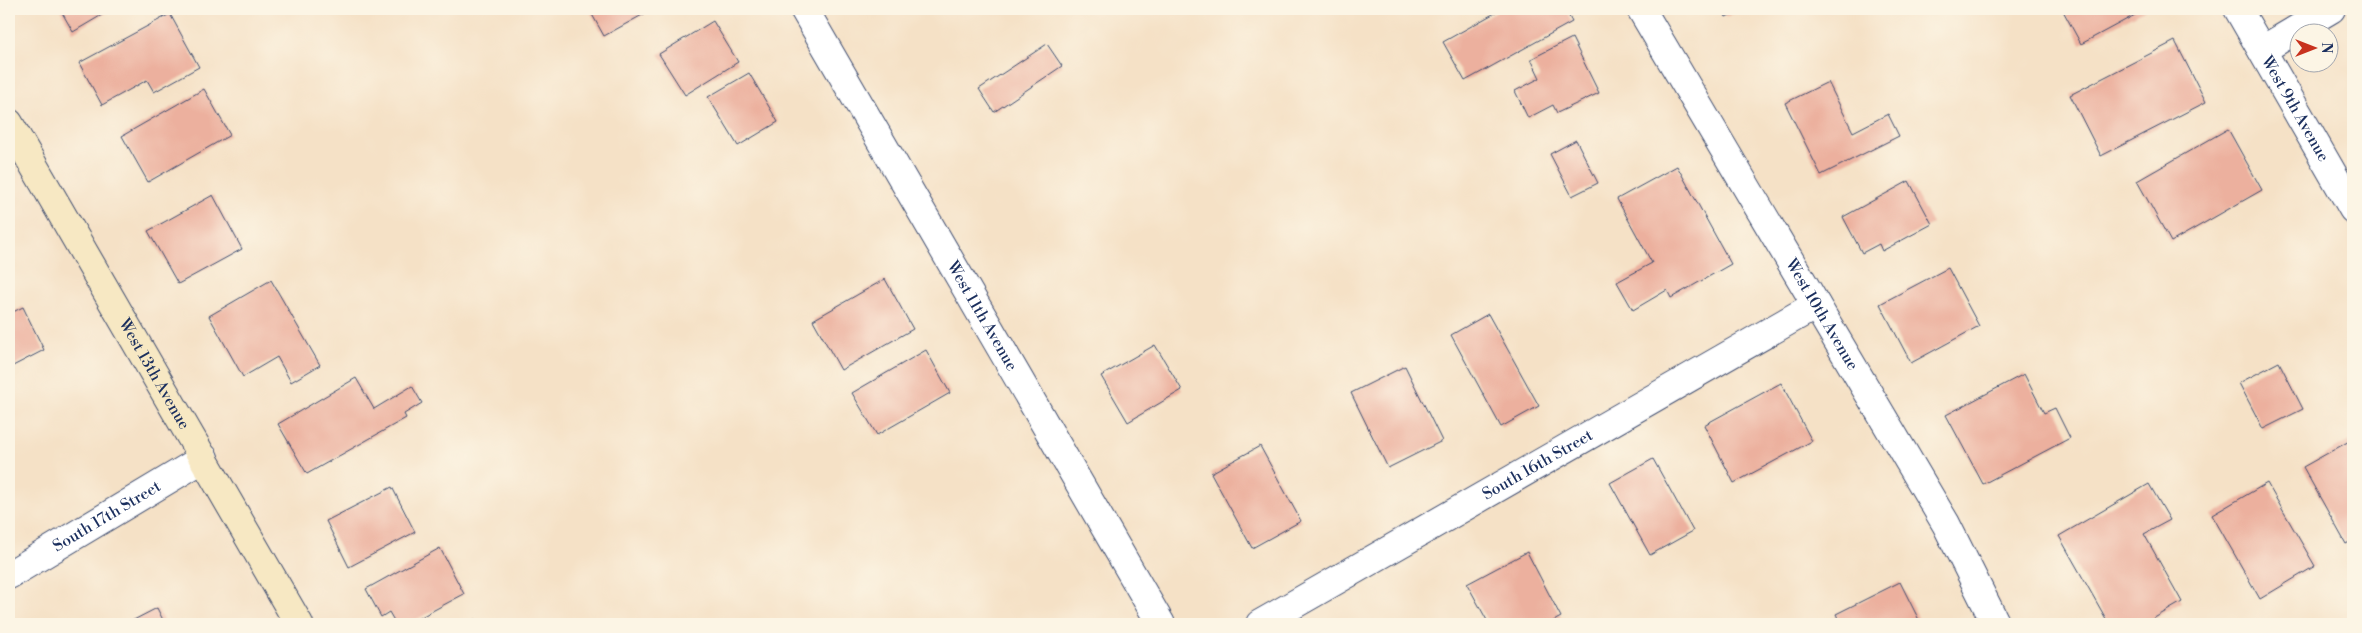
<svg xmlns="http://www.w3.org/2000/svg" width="2362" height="633" font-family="'Libre Bodoni',serif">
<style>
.building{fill:#ecb09e}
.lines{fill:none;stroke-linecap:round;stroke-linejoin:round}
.street-casing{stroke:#3c4a6e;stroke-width:30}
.secondary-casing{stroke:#3c4a6e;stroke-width:30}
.street{stroke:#fff;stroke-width:28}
.secondary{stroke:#f7e8c3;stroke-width:28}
.labels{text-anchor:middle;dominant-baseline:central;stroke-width:4.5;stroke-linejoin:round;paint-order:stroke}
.street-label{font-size:16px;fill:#1b2f5e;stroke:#fcf5e5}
</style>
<rect width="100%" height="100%" fill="#fcf5e5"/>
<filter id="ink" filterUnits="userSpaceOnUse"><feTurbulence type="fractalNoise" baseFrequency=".02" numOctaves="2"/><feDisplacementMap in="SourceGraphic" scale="10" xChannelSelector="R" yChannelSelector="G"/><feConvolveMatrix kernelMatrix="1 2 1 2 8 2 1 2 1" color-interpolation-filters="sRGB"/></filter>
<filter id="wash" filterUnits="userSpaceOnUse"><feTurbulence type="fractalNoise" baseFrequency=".0096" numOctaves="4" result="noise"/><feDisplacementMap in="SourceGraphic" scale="20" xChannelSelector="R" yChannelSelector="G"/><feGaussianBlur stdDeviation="1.12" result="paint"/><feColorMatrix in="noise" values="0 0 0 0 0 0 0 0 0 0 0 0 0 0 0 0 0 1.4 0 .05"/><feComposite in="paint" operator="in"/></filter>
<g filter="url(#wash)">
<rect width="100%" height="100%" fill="#f5e1c6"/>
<g id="blocks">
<g class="building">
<path d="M 60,9 L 112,9 L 73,32 Z"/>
<path d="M 589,9 L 653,9 L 604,36 Z"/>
<path d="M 1502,9 L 1565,9 L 1572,22 L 1465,81 L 1443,42 Z"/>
<path d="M 1722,9 L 1742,9 L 1726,17 Z"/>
<path d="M 2062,9 L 2146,9 L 2081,44 Z"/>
<path d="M 170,14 L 199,67 L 154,92 L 147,80 L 102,105 L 79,63 Z"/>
<path d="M 713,21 L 738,62 L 685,95 L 659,54 Z"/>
<path d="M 1572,38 L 1599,93 L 1557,113 L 1553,105 L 1528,118 L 1515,91 L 1540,78 L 1531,59 Z"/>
<path d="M 2175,41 L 2206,102 L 2101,156 L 2070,95 Z"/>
<path d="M 1047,44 L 1062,66 L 994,112 L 979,89 Z"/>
<path d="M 749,73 L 778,122 L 738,146 L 708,97 Z"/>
<path d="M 1828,82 L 1853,132 L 1888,114 L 1899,136 L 1821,175 L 1785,103 Z"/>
<path d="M 204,89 L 230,135 L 148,182 L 122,136 Z"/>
<path d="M 2228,129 L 2262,190 L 2171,242 L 2137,181 Z"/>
<path d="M 1576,140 L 1598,183 L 1572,196 L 1550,154 Z"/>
<path d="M 1677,166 L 1731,264 L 1671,298 L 1667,290 L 1633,310 L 1617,282 L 1652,263 L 1617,199 Z"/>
<path d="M 1909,181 L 1932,224 L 1882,251 L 1879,244 L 1862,253 L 1843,217 Z"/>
<path d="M 213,195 L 242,249 L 178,284 L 148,231 Z"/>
<path d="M 1948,268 L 1979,326 L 1911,363 L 1880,304 Z"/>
<path d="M 885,279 L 913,329 L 841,370 L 813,320 Z"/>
<path d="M 271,280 L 320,365 L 291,382 L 277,357 L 243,377 L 209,316 Z"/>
<path d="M 23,307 L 44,350 L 9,368 L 9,314 Z"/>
<path d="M 1488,314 L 1539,406 L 1501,427 L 1451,335 Z"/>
<path d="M 1155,345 L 1182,390 L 1128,422 L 1101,376 Z"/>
<path d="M 926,350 L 950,393 L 877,435 L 852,393 Z"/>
<path d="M 2279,362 L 2303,409 L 2263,429 L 2239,383 Z"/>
<path d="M 1405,366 L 1442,441 L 1388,468 L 1351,393 Z"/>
<path d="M 2024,374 L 2044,413 L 2055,408 L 2070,438 L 1983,484 L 1946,415 Z"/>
<path d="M 356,378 L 374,409 L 412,386 L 422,403 L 404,414 L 406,418 L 307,474 L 278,424 Z"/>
<path d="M 1781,383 L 1812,441 L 1734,483 L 1704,425 Z"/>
<path d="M 2353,439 L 2353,540 L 2346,544 L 2303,467 Z"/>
<path d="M 1260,446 L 1301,521 L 1252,548 L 1211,473 Z"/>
<path d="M 1653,459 L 1693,531 L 1650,555 L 1610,483 Z"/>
<path d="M 2267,483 L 2315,566 L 2260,599 L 2212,515 Z"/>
<path d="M 2149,484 L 2170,520 L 2144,534 L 2182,602 L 2144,624 L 2109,624 L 2059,536 Z"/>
<path d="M 392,487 L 415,532 L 349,567 L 326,521 Z"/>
<path d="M 440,548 L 464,594 L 408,624 L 396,624 L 389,612 L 381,617 L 366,589 Z"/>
<path d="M 1527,552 L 1561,617 L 1548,624 L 1489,624 L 1467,584 Z"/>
<path d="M 1900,582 L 1921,624 L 1841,624 L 1836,614 Z"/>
<path d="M 157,608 L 165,624 L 126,624 Z"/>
<path d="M 475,619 L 477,624 L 465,624 Z"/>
</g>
</g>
</g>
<g filter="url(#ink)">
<use href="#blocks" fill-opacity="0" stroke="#3c4a6e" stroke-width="1"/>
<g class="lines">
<g class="street-casing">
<g id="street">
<path id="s1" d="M 804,9 L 1161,624"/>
<path id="s2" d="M 1641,9 L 1946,524 L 1996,624"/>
<path id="s3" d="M 2238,9 L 2353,209"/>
<path d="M 2262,50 L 2331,9"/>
<path id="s4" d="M 9,575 L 204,458"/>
<path id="s5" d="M 1260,624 L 1816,305"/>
</g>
</g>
<g class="secondary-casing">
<g id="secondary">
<path id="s6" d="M 9,123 L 299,624"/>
</g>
</g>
<use href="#street" class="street"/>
<use href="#secondary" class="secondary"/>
</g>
</g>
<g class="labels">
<g class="street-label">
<text stroke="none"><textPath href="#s3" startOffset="115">West 9th Avenue</textPath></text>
<text stroke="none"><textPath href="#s2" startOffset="355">West 10th Avenue</textPath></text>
<text stroke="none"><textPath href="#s1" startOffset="355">West 11th Avenue</textPath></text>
<text stroke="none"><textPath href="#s6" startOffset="290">West 13th Avenue</textPath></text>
<text stroke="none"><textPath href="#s5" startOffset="320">South 16th Street</textPath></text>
<text stroke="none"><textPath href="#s4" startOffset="114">South 17th Street</textPath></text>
</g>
</g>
<rect width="2362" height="633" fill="none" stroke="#fcf5e5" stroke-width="30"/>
<g transform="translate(2314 48) rotate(90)"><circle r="24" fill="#fcf5e5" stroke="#a2a6af"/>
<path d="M0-4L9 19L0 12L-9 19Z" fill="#c8321e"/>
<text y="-8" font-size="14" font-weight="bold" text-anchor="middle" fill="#1b2f5e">N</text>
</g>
</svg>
